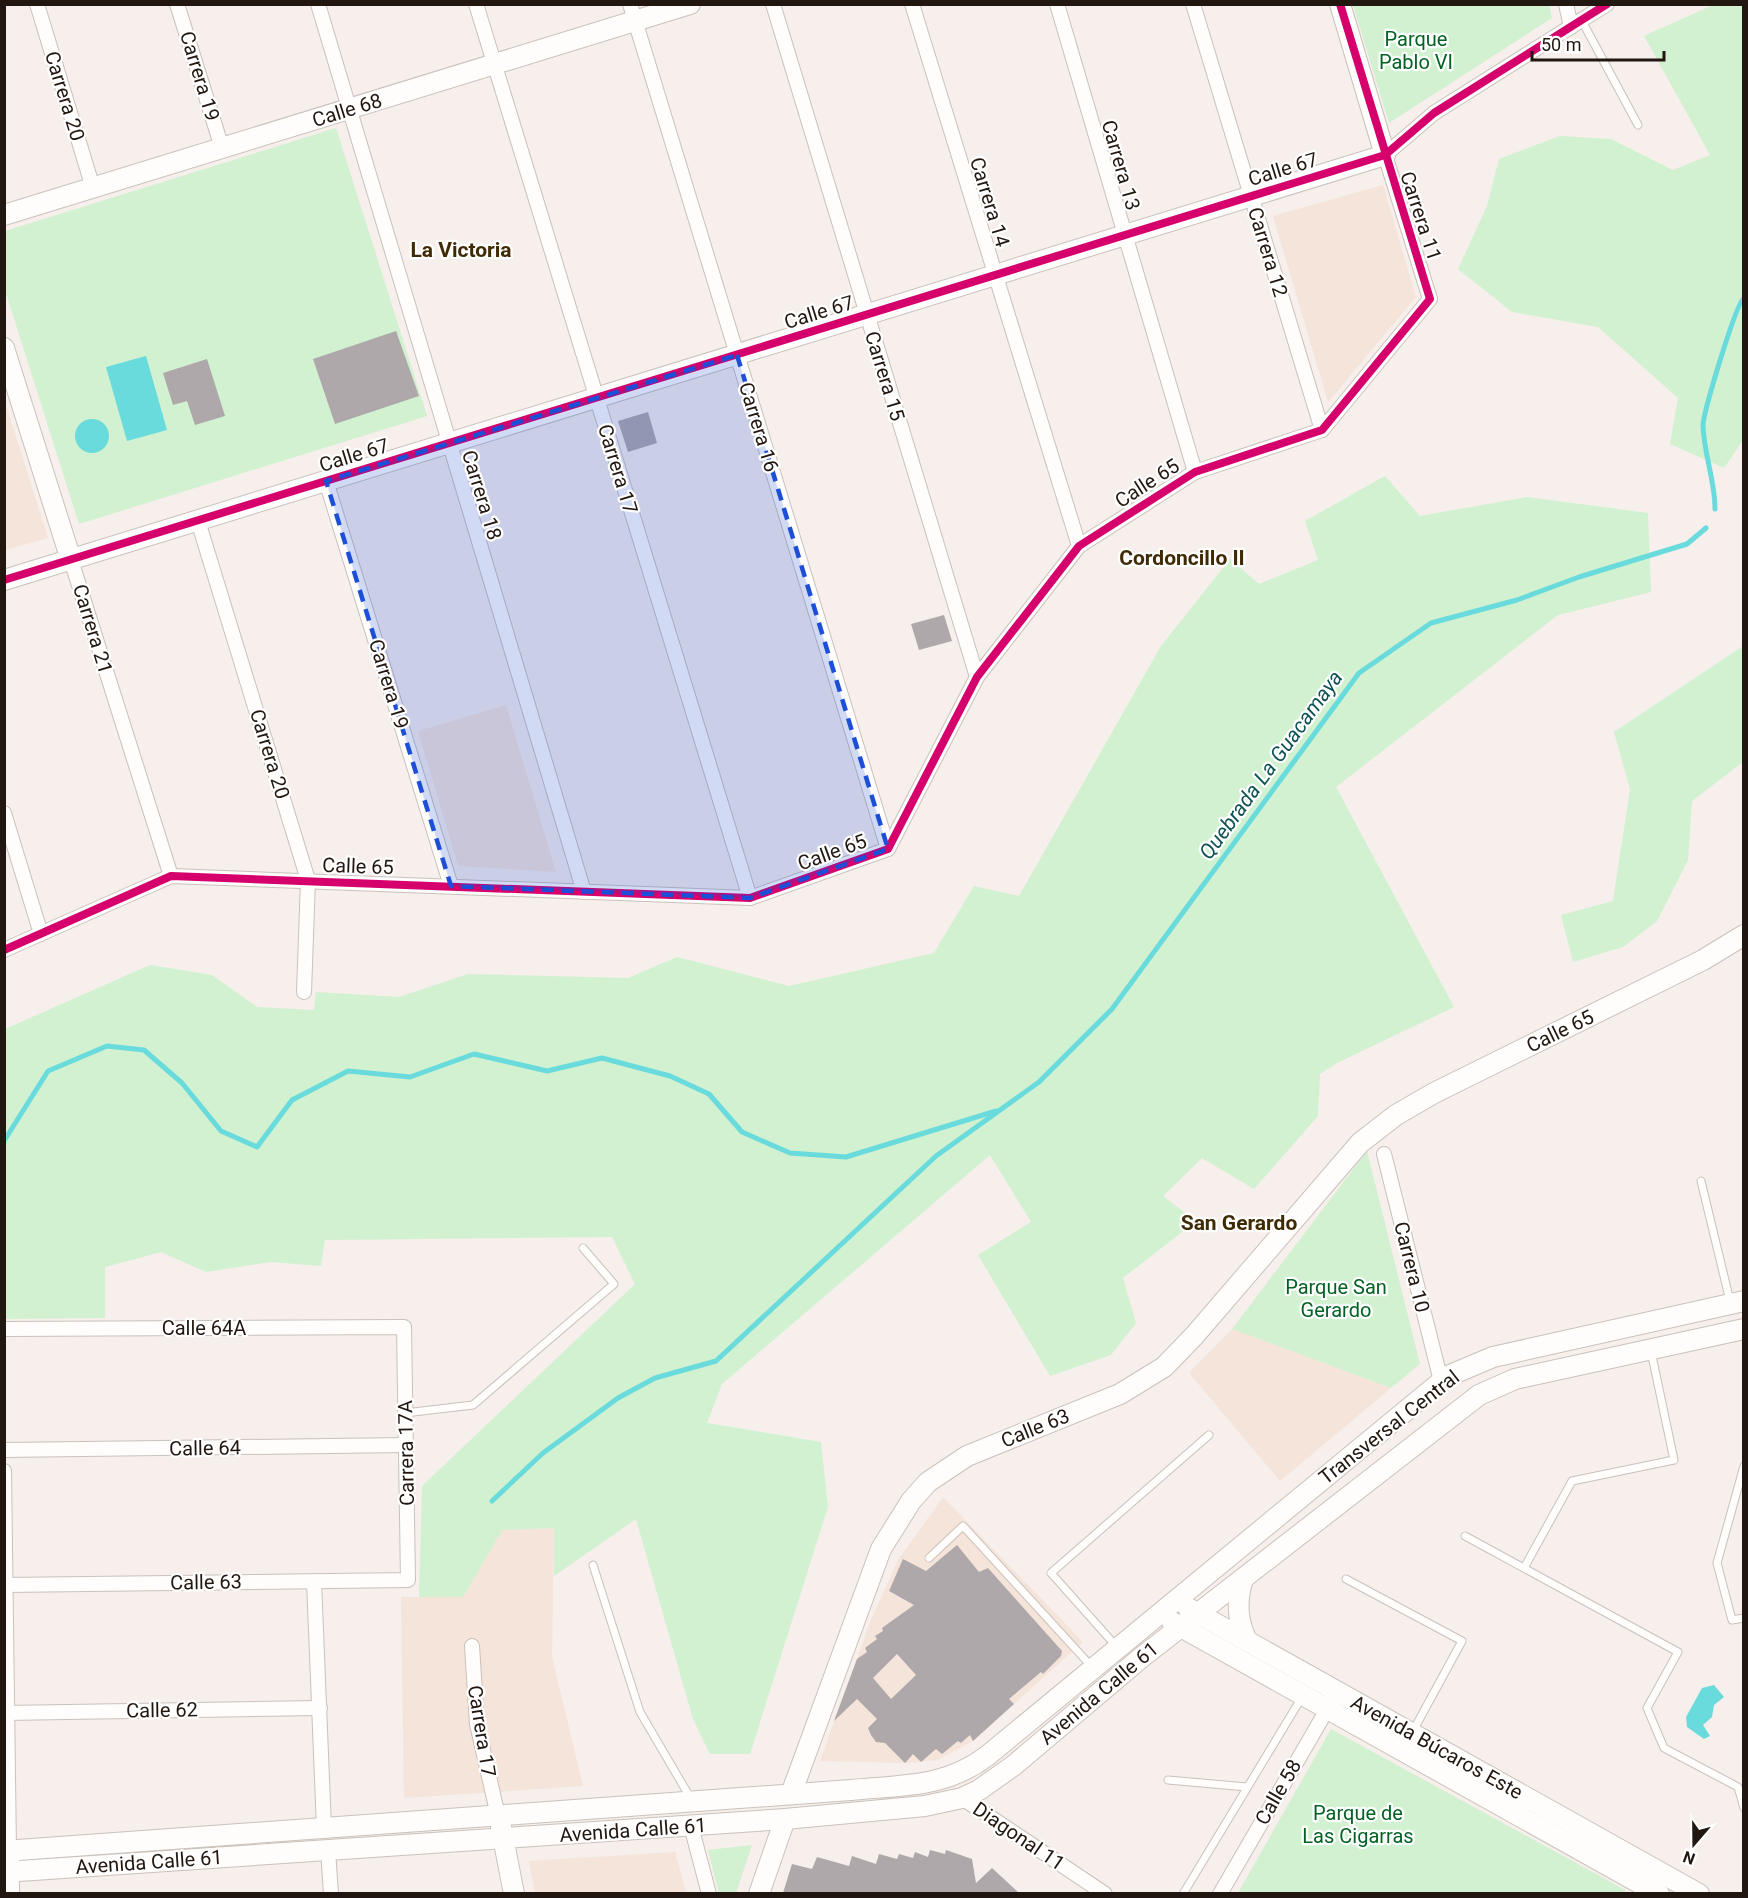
<svg xmlns="http://www.w3.org/2000/svg" width="1748" height="1898" font-family="Roboto,sans-serif">
<style>
.built{fill:#f4e4da}
.green{fill:#d1f1d0}
.water{fill:#6adbdc}
.lines{fill:none;stroke-linecap:round;stroke-linejoin:round}
.stream{stroke:#6adbdc;stroke-width:5}
.building{fill:#aea8ab;fill-rule:evenodd}
.lane-casing{stroke:#cac1bb;stroke-width:9}
.street-casing{stroke:#cac1bb;stroke-width:16}
.secondary-casing{stroke:#cac1bb;stroke-width:22}
.lane{stroke:#fefdfc;stroke-width:7}
.street{stroke:#fefdfc;stroke-width:14}
.secondary{stroke:#fefdfc;stroke-width:20}
.cycleway-casing{stroke:#fff;stroke-width:11}
.cycleway{stroke:#d6006c;stroke-width:8}
.marked{fill:#1d4ed8;fill-opacity:0.2;stroke:#1d4ed8;stroke-width:4.5;stroke-dasharray:12 8;stroke-linejoin:round}
.labels{text-anchor:middle;dominant-baseline:central;stroke-width:4.5;stroke-linejoin:round;paint-order:stroke}
.park-label{font-size:20px;fill:#036223;stroke:#fff}
.street-label{font-size:20px;fill:#221710;stroke:#fff}
.neighbourhood-label{font-size:21px;font-weight:bold;fill:#3f2a03;stroke:#fff}
.water-label{font-size:21px;font-style:italic;fill:#0f5253;stroke:#fff}
</style>
<rect width="100%" height="100%" fill="#f6efeb"/>
<g class="built">
<path d="M 1383,185 L 1416,297 L 1328,402 L 1273,216 Z"/>
<path d="M 5,402 L 48,538 L 5,550 L 4,550 Z"/>
<path d="M 506,705 L 556,872 L 458,866 L 418,731 Z"/>
<path d="M 1232,1329 L 1391,1388 L 1280,1481 L 1189,1373 Z"/>
<path d="M 943,1497 L 1083,1642 L 973,1741 L 937,1760 L 907,1763 L 820,1761 L 869,1625 L 898,1560 Z"/>
<path d="M 554,1528 L 552,1657 L 583,1786 L 404,1798 L 401,1597 L 463,1597 L 502,1530 Z"/>
<path d="M 675,1852 L 686,1893 L 535,1893 L 529,1861 Z"/>
</g>
<g class="green">
<path d="M 1353,5 L 1549,5 L 1552,18 L 1389,123 Z"/>
<path d="M 1713,5 L 1744,5 L 1744,439 L 1724,468 L 1670,444 L 1678,398 L 1598,327 L 1512,312 L 1458,269 L 1487,206 L 1499,159 L 1560,136 L 1611,139 L 1673,170 L 1710,155 L 1644,36 Z"/>
<path d="M 336,128 L 427,416 L 79,524 L 5,290 L 5,231 Z"/>
<path d="M 1385,476 L 1420,516 L 1527,497 L 1648,513 L 1651,592 L 1558,615 L 1336,787 L 1454,1007 L 1337,1063 L 1320,1074 L 1318,1116 L 1254,1189 L 1202,1158 L 1163,1196 L 1196,1221 L 1123,1278 L 1136,1323 L 1111,1355 L 1050,1376 L 978,1255 L 1031,1222 L 990,1155 L 722,1384 L 707,1423 L 821,1442 L 828,1507 L 750,1754 L 710,1754 L 693,1719 L 636,1519 L 554,1576 L 554,1528 L 502,1530 L 463,1597 L 419,1597 L 422,1486 L 635,1284 L 612,1237 L 325,1240 L 321,1266 L 271,1262 L 206,1272 L 161,1252 L 105,1267 L 105,1318 L 5,1319 L 5,1029 L 150,965 L 212,975 L 257,1007 L 314,1010 L 316,992 L 399,997 L 468,974 L 628,978 L 677,957 L 789,986 L 934,953 L 974,886 L 1019,896 L 1161,646 L 1230,559 L 1259,584 L 1318,560 L 1305,521 Z"/>
<path d="M 1743,646 L 1743,762 L 1692,801 L 1688,860 L 1657,921 L 1623,947 L 1573,962 L 1561,915 L 1613,901 L 1630,789 L 1614,732 Z"/>
<path d="M 1367,1151 L 1420,1364 L 1391,1388 L 1232,1329 Z"/>
<path d="M 1331,1729 L 1600,1876 L 1625,1890 L 1624,1894 L 1238,1893 Z"/>
<path d="M 752,1845 L 736,1893 L 719,1893 L 708,1850 Z"/>
</g>
<g class="water">
<path d="M 146,356 L 167,430 L 127,441 L 106,367 Z"/>
<circle cx="92" cy="436" r="17"/>
<path d="M 1714,1685 L 1724,1697 L 1714,1705 L 1712,1717 L 1703,1725 L 1710,1736 L 1704,1739 L 1687,1727 L 1686,1717 L 1702,1688 Z"/>
</g>
<g class="lines">
<g class="stream">
<path d="M 1715,509 C 1715,481 1704,454 1703,426 C 1703,413 1736,303 1744,298"/>
<path d="M 4,1141 L 48,1071 L 107,1046 L 144,1050 L 182,1083 L 221,1131 L 257,1147 L 292,1100 L 348,1071 L 410,1077 L 474,1054 L 547,1071 L 602,1058 L 670,1076 L 709,1094 L 742,1132 L 790,1153 L 846,1157 L 996,1111"/>
<path d="M 492,1501 L 543,1453 L 618,1398 L 655,1378 L 716,1361 L 936,1156 L 1039,1082 L 1112,1009 L 1359,673 L 1431,623 L 1517,600 L 1579,577 L 1687,544 L 1706,528"/>
</g>
</g>
<g class="building">
<path d="M 396,331 L 419,396 L 335,424 L 313,359 Z"/>
<path d="M 207,359 L 225,416 L 195,425 L 187,401 L 173,405 L 163,373 Z"/>
<path d="M 648,412 L 657,443 L 628,452 L 618,421 Z"/>
<path d="M 944,615 L 952,641 L 919,650 L 911,624 Z"/>
<path d="M 957,1545 L 979,1572 L 988,1568 L 1062,1651 L 1061,1656 L 1043,1674 L 1041,1672 L 1009,1699 L 1014,1704 L 973,1741 L 970,1735 L 961,1743 L 958,1741 L 942,1754 L 936,1749 L 921,1762 L 913,1754 L 905,1763 L 885,1743 L 876,1742 L 871,1735 L 868,1728 L 877,1719 L 857,1699 L 834,1721 L 857,1659 L 867,1652 L 865,1648 L 877,1639 L 875,1636 L 883,1631 L 882,1628 L 914,1605 L 889,1591 L 903,1559 L 926,1571 ZM 897,1654 L 916,1675 L 891,1699 L 873,1678 Z"/>
<path d="M 930,1850 L 945,1854 L 946,1850 L 972,1859 L 976,1883 L 992,1868 L 1019,1893 L 783,1893 L 792,1864 L 812,1869 L 817,1857 L 849,1866 L 852,1856 L 876,1864 L 879,1854 L 897,1859 L 899,1854 L 913,1858 L 915,1852 L 928,1857 Z"/>
</g>
<g class="lines">
<g class="lane-casing">
<g id="lane">
<path d="M 1582,21 L 1638,125"/>
<path d="M 1701,1181 L 1730,1301"/>
<path d="M 405,1413 L 473,1405 L 614,1284 L 583,1248"/>
<path d="M 1744,1466 L 1717,1563 L 1732,1620 L 1744,1618"/>
<path d="M 1465,1536 L 1678,1652 L 1647,1708 L 1664,1748 L 1738,1787 L 1744,1808"/>
<path d="M 929,1558 L 963,1526 L 1092,1667"/>
<path d="M 593,1565 L 640,1712 L 691,1799"/>
<path d="M 1524,1568 L 1572,1481 L 1674,1460 L 1651,1351"/>
<path d="M 1346,1579 L 1462,1641 L 1413,1731"/>
<path d="M 1116,1646 L 1051,1573 L 1209,1435"/>
<path d="M 1168,1780 L 1247,1787"/>
<path d="M 1183,1894 L 1302,1697"/>
</g>
</g>
<g class="street-casing">
<g id="street">
<path d="M 37,4 L 93,188"/>
<path d="M 177,4 L 222,148"/>
<path d="M 318,4 L 584,892"/>
<path d="M 476,4 L 750,898"/>
<path d="M 630,4 L 888,849"/>
<path d="M 773,4 L 977,677"/>
<path d="M 912,4 L 1079,546"/>
<path d="M 1057,4 L 1195,472"/>
<path d="M 1193,4 L 1322,430"/>
<path d="M 1566,4 L 1571,27"/>
<path d="M 326,481 L 451,886"/>
<path d="M 198,521 L 308,880 L 304,992"/>
<path d="M 71,560 L 171,876"/>
<path d="M 4,813 L 41,934"/>
<path d="M 4,950 L 171,876 L 750,898 L 888,849 L 977,677 L 1079,546 L 1195,472 L 1322,430 L 1430,299 L 1385,155 L 1434,113 L 1607,4"/>
<path d="M 1384,1154 L 1441,1381"/>
<path d="M 4,1329 L 404,1327 L 408,1580 L 4,1585"/>
<path d="M 4,1450 L 405,1445"/>
<path d="M 4,1471 L 9,1851"/>
<path d="M 314,1581 L 324,1828"/>
<path d="M 472,1646 L 477,1724 L 498,1816"/>
<path d="M 4,1713 L 320,1708"/>
<path d="M 962,1798 L 1105,1894"/>
<path d="M 691,1826 L 709,1894"/>
<path d="M 328,1850 L 331,1894"/>
<path d="M 1220,1894 L 1332,1701"/>
</g>
</g>
<g class="secondary-casing">
<g id="secondary">
<path d="M 4,215 L 690,4"/>
<path d="M 4,348 L 71,560"/>
<path d="M 4,580 L 1385,155 L 1340,4"/>
<path d="M 1243,1579 C 1236,1601 1237,1620 1247,1641"/>
<path d="M 1188,1608 L 1699,1894"/>
<path d="M 1172,1622 L 1659,1894"/>
<path d="M 791,1794 L 881,1549 L 911,1501 L 928,1482 L 967,1456 L 1120,1394 L 1164,1367 L 1194,1336 L 1360,1143 L 1396,1115 L 1434,1093 L 1703,960 L 1744,935"/>
<path d="M 501,1827 L 514,1894"/>
<path d="M 4,1851 L 851,1790 C 902,1785 945,1788 987,1756 L 1448,1376 L 1493,1357 L 1744,1301"/>
<path d="M 9,1860 L 9,1894"/>
<path d="M 4,1872 L 785,1819 L 925,1806 L 962,1798 L 979,1790 L 1013,1766 L 1142,1657 L 1479,1395 L 1515,1379 L 1744,1329"/>
<path d="M 759,1894 L 785,1819"/>
</g>
</g>
<use href="#lane" class="lane"/>
<use href="#street" class="street"/>
<use href="#secondary" class="secondary"/>
<g class="cycleway-casing">
<g id="cycleway">
<path d="M 4,580 L 1385,155 L 1434,113 L 1607,4"/>
<path d="M 4,950 L 171,876 L 750,898 L 888,849 L 977,677 L 1079,546 L 1195,472 L 1322,430 L 1430,299 L 1340,4"/>
</g>
</g>
<use href="#cycleway" class="cycleway"/>
</g>
<path class="marked" d="M 737,355 L 888,849 L 750,898 L 451,886 L 326,481 Z"/>
<g class="labels">
<g class="park-label">
<text x="1416" y="39">Parque<tspan x="1416" dy="23">Pablo VI</tspan></text>
<text x="1336" y="1287">Parque San<tspan x="1336" dy="23">Gerardo</tspan></text>
<text x="1358" y="1813">Parque de<tspan x="1358" dy="23">Las Cigarras</tspan></text>
</g>
<g class="street-label">
<text transform="translate(200 76) rotate(73)">Carrera 19</text>
<text transform="translate(65 96) rotate(73)">Carrera 20</text>
<text transform="translate(347 110) rotate(-17)">Calle 68</text>
<text transform="translate(1121 165) rotate(74)">Carrera 13</text>
<text transform="translate(1283 169) rotate(-17)">Calle 67</text>
<text transform="translate(990 202) rotate(73)">Carrera 14</text>
<text transform="translate(1421 216) rotate(72)">Carrera 11</text>
<text transform="translate(1268 252) rotate(73)">Carrera 12</text>
<text transform="translate(819 312) rotate(-17)">Calle 67</text>
<text transform="translate(885 376) rotate(73)">Carrera 15</text>
<text transform="translate(759 427) rotate(73)">Carrera 16</text>
<text transform="translate(354 455) rotate(-17)">Calle 67</text>
<text transform="translate(618 469) rotate(73)">Carrera 17</text>
<text transform="translate(1147 483) rotate(-33)">Calle 65</text>
<text transform="translate(482 495) rotate(73)">Carrera 18</text>
<text transform="translate(93 629) rotate(73)">Carrera 21</text>
<text transform="translate(389 684) rotate(73)">Carrera 19</text>
<text transform="translate(270 754) rotate(73)">Carrera 20</text>
<text transform="translate(832 852) rotate(-20)">Calle 65</text>
<text transform="translate(358 866) rotate(2)">Calle 65</text>
<text transform="translate(1560 1031) rotate(-26)">Calle 65</text>
<text transform="translate(1412 1267) rotate(76)">Carrera 10</text>
<text x="204" y="1328">Calle 64A</text>
<text transform="translate(1389 1427) rotate(-38)">Transversal Central</text>
<text transform="translate(1035 1428) rotate(-22)">Calle 63</text>
<text transform="translate(205 1448) rotate(-1)">Calle 64</text>
<text transform="translate(406 1453) rotate(-91)">Carrera 17A</text>
<text transform="translate(206 1582) rotate(-1)">Calle 63</text>
<text transform="translate(1099 1693) rotate(-40)">Avenida Calle 61</text>
<text transform="translate(162 1710) rotate(-1)">Calle 62</text>
<text transform="translate(482 1731) rotate(81)">Carrera 17</text>
<text transform="translate(1437 1747) rotate(29)">Avenida Búcaros Este</text>
<text transform="translate(1278 1792) rotate(-60)">Calle 58</text>
<text transform="translate(633 1830) rotate(-4)">Avenida Calle 61</text>
<text transform="translate(1019 1836) rotate(34)">Diagonal 11</text>
<text transform="translate(149 1862) rotate(-4)">Avenida Calle 61</text>
</g>
<g class="neighbourhood-label">
<text x="461" y="250">La Victoria</text>
<text x="1182" y="558">Cordoncillo II</text>
<text x="1239" y="1223">San Gerardo</text>
</g>
<g class="water-label">
<text transform="translate(1271 765) rotate(-54)">Quebrada La Guacamaya</text>
</g>
</g>
<rect width="1748" height="1898" fill="none" stroke="#221710" stroke-width="12"/>
<g transform="translate(1694 1844) rotate(200)" stroke="#ffffff" stroke-width="4.5" paint-order="stroke">
<path d="M0-4.5L10 22L0 15L-10 22Z" fill="#221710"/>
<text y="-9" font-size="16" font-weight="bold" text-anchor="middle" fill="#221710">N</text>
</g>
<path d="M1532 51v9h132v-9" fill="none" stroke="#221710" stroke-width="3"/>
<text x="1541" y="51" font-size="18" fill="#221710" stroke="#ffffff" stroke-width="4.5" paint-order="stroke">50 m</text>
</svg>
